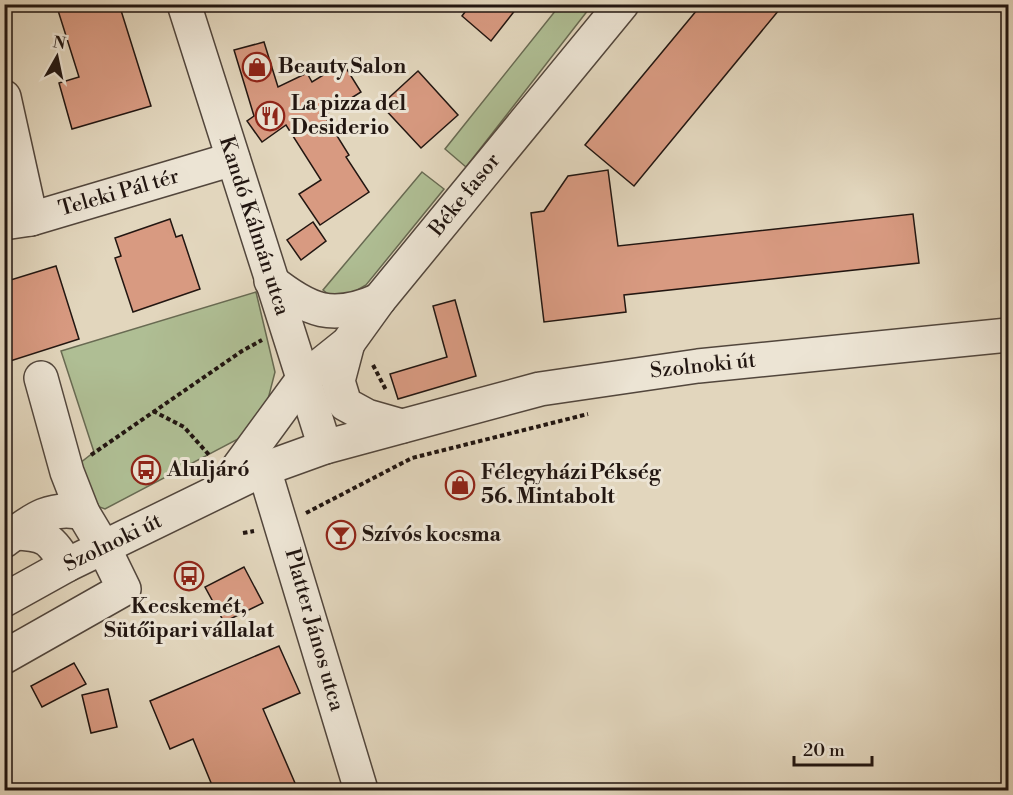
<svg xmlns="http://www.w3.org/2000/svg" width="1013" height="795" font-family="'Libre Bodoni',serif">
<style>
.green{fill:#afbe94;stroke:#686a52;stroke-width:1.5}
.building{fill:#d89a81;stroke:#221611;stroke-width:1.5}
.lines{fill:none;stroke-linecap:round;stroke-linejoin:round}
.minor-casing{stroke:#52463c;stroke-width:36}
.path{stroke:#221611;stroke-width:4;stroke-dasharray:4.5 3;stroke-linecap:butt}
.minor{stroke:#ece4d4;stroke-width:33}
.labels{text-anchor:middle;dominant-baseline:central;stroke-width:6;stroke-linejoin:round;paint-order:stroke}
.poi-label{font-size:21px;font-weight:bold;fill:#221611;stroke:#ece4d4;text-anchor:start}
.street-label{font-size:21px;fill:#221611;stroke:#ece4d4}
</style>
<rect width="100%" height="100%" fill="#e2d6bd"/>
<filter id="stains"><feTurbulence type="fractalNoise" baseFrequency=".00333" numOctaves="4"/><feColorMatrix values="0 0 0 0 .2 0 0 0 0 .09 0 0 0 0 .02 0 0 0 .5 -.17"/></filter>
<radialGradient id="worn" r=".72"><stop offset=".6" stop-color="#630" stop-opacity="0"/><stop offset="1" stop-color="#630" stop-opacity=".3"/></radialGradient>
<g class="green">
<path d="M 560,5 L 592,5 L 466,167 L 445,149 Z"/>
<path d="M 422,172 L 444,189 L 366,285 L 347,296 L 332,297 L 323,290 Z"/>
<path d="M 256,292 L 275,372 L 266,407 L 240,438 L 105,509 L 94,505 L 75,467 L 94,452 L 61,351 Z"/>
</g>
<g class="building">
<path d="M 56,4 L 119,4 L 151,106 L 72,129 L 59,83 L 79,77 Z"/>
<path d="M 471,4 L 520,4 L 491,41 L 462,16 Z"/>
<path d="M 702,4 L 784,4 L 634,186 L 585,145 Z"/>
<path d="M 264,42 L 278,87 L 307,73 L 312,82 L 343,63 L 361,92 L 324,115 L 349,155 L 346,157 L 369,192 L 320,225 L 299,194 L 321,180 L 286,125 L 262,142 L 247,121 L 254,116 L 234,50 Z"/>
<path d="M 418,71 L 458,115 L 421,148 L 381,105 Z"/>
<path d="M 608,170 L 618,246 L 913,214 L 919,263 L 624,295 L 626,312 L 544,322 L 531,213 L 544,211 L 568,176 Z"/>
<path d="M 170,219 L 176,237 L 182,235 L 200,289 L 133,312 L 115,258 L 121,256 L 115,238 Z"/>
<path d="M 313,222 L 326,241 L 301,260 L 287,240 Z"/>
<path d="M 56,266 L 79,339 L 4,363 L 4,282 Z"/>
<path d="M 455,300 L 476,376 L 398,399 L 390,374 L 447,357 L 433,306 Z"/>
<path d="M 244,567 L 263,603 L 224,622 L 205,587 Z"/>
<path d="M 279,646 L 300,693 L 263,709 L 298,790 L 214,790 L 193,739 L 170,749 L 150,701 Z"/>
<path d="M 74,663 L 86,684 L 42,707 L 31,686 Z"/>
<path d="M 108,689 L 117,727 L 91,733 L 82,695 Z"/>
</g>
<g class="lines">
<g class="minor-casing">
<g id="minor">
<path d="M 184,4 L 325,447"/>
<path d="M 4,97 L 31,219"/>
<path d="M 4,223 L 31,219 L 233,159"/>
<path d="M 271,281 C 309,311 332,321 379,300"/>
<path d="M 348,343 L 338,381 L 345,404 L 367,416 L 402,426"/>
<path d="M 264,469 L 361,790"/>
<path d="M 224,487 L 303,379 L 348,343 L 379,300 L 622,4"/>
<path d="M 15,533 C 47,534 50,539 67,565"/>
<path d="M 4,541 C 31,521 49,505 83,513"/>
<path d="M 4,600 L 67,565 L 264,469 L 325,447 L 540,389 L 698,366 L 1008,335"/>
<path d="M 4,657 L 124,589 L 104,548 L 83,513 L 67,472 L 41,378"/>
</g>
</g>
<g class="path">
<path d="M 373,365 L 386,390"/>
<path d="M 153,411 L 184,427 L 210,456"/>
<path d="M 91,455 L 242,351 L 262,340"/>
<path d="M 306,513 L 412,458 L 588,414"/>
<path d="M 243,533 L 254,531"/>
</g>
<use href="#minor" class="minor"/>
</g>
<defs>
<g id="shop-ring" transform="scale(1.5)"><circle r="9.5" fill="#ece4d4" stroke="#8f2418" stroke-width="1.5"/><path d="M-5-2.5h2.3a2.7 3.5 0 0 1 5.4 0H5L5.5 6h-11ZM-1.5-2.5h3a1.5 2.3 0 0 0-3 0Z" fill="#8f2418"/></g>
<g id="restaurant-ring" transform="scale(1.5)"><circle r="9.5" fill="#ece4d4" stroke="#8f2418" stroke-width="1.5"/><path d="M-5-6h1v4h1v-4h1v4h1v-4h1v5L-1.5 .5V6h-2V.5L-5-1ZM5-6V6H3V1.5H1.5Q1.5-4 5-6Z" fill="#8f2418"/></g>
<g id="bus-ring" transform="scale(1.5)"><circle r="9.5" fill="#ece4d4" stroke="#8f2418" stroke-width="1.5"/><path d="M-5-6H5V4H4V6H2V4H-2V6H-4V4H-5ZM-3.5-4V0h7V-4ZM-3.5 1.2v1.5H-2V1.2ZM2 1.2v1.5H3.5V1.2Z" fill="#8f2418"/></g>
<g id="bar-ring" transform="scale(1.5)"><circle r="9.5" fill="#ece4d4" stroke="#8f2418" stroke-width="1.5"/><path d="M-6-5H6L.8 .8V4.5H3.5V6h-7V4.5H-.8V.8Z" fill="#8f2418"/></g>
</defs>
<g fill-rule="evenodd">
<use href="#shop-ring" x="257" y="67"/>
<use href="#restaurant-ring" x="270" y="116"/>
<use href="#bus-ring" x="146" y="470"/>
<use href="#shop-ring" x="460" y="485"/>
<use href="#bar-ring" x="341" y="535"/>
<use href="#bus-ring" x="189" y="576"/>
</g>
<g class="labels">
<g class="poi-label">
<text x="278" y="67">Beauty Salon</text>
<text x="291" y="104">La pizza del<tspan x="291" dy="24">Desiderio</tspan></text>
<text x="167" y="470">Aluljáró</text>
<text x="481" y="473">Félegyházi Pékség<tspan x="481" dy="24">56. Mintabolt</tspan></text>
<text x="362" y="535">Szívós kocsma</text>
<text x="189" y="607" text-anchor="middle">Kecskemét,<tspan x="189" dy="24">Sütőipari vállalat</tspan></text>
</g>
<g class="street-label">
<text transform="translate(119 193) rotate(-16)">Teleki Pál tér</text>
<text transform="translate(465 195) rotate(-51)">Béke fasor</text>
<text transform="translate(254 226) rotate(72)">Kandó Kálmán utca</text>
<text transform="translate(703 366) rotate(-6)">Szolnoki út</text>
<text transform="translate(113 543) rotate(-26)">Szolnoki út</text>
<text transform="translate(314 630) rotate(74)">Platter János utca</text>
</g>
</g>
<rect width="1013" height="795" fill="none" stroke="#e2d6bd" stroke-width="24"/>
<rect x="6" y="6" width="1001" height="783" fill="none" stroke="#221611" stroke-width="3"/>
<rect x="12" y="12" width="989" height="771" fill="none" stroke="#221611" stroke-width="1.5"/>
<g transform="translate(57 57) rotate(9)" stroke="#ece4d4" stroke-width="4.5" paint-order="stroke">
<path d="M0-4.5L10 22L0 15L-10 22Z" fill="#221611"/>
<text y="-9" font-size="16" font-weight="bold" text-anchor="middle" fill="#221611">N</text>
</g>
<path d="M794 756v9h78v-9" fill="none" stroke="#221611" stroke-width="3"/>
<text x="803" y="756" font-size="18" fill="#221611" stroke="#ece4d4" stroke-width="4.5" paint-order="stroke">20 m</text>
<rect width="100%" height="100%" filter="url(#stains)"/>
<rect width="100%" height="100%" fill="url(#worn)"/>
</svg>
